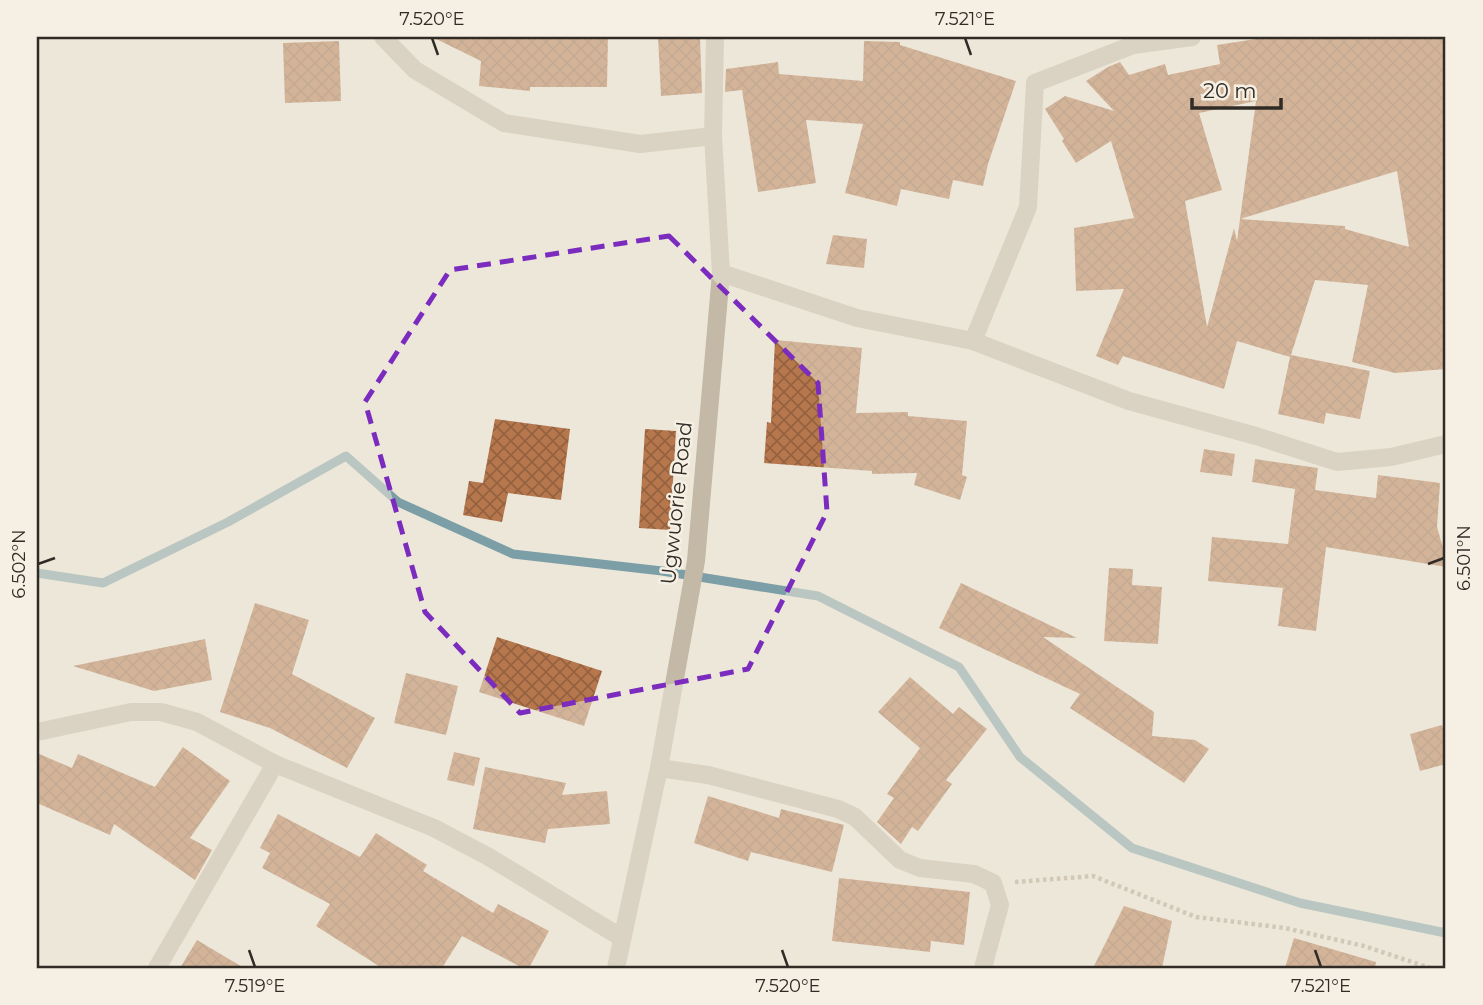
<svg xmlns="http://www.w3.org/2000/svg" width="1483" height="1005" font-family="Montserrat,sans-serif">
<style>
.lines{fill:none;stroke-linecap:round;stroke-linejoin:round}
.stream{stroke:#7b9ea7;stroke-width:9}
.building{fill:url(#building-cross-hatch);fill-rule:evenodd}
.path{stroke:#afa391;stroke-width:4.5;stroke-dasharray:3.5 3.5;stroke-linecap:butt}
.minor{stroke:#c4b8a6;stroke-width:18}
.tertiary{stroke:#c4b8a6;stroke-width:18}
.marked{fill:none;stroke:#7b2cbf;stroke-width:5;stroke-dasharray:14 9;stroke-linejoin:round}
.ticks{fill:none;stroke:#312b26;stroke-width:2.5}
.labels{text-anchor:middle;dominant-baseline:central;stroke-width:5;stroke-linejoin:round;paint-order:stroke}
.street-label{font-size:21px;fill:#312b26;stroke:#f6f0e4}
.neatline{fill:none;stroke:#312b26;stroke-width:2.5}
.ticks-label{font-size:18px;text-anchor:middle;fill:#312b26}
</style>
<defs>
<pattern id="building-cross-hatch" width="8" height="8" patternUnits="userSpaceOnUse" patternTransform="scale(1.75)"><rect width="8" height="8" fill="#b7774d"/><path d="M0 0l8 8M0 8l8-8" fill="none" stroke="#956240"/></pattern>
</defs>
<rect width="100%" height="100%" fill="#ede7d9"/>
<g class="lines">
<path class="stream" d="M 37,573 L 103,583 L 228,522 L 346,456 L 398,502 L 513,554 L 662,571 L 818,596 L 959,667 L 1020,757 L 1132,848 L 1300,903 L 1446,933"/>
</g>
<g class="building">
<path d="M 432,37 L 608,37 L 607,87 L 530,87 L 530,91 L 479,86 L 481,61 Z"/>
<path d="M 658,37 L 700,37 L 702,93 L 661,96 Z"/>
<path d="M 1269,37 L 1446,37 L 1446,369 L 1395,373 L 1352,362 L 1368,285 L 1315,280 L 1291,355 L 1370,371 L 1360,419 L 1326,413 L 1324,424 L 1278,414 L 1290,357 L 1237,341 L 1224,389 L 1123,356 L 1118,365 L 1096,356 L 1124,289 L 1076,291 L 1074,228 L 1134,218 L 1111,141 L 1076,163 L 1062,141 L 1064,139 L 1045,109 L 1065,96 L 1114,111 L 1086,81 L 1108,67 L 1120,62 L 1129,75 L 1165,64 L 1168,75 L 1220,64 L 1217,45 ZM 1256,101 L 1240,219 L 1397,171 L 1409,247 L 1345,229 L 1345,226 L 1240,219 L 1237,241 L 1234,228 L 1207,327 L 1185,201 L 1222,190 L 1199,113 Z"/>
<path d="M 339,41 L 341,101 L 285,103 L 283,43 Z"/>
<path d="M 864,41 L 900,42 L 900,45 L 1016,81 L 988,164 L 983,186 L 953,180 L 949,199 L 901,189 L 897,206 L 845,193 L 863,124 L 806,120 L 816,183 L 758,192 L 742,90 L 725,92 L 726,69 L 778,62 L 779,74 L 863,81 Z"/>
<path d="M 833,235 L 867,239 L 864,268 L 826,264 Z"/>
<path d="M 775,340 L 862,348 L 856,413 L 908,412 L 908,416 L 967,421 L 962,475 L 967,477 L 960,500 L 914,485 L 917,473 L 872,474 L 872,471 L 764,463 L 767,422 L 771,423 Z"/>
<path d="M 495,419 L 570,429 L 561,500 L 508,493 L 502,522 L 463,515 L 469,481 L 483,483 Z"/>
<path d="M 645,429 L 676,431 L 670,530 L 639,528 Z"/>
<path d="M 1204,449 L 1235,454 L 1232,476 L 1200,472 Z"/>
<path d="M 1255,459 L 1318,468 L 1315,490 L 1376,498 L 1378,475 L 1440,483 L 1437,527 L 1446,558 L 1446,567 L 1326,547 L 1316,631 L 1278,626 L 1283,588 L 1208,581 L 1212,537 L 1288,544 L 1295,489 L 1252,482 Z"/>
<path d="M 1109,568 L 1133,569 L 1132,585 L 1162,587 L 1158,644 L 1104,641 Z"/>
<path d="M 961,583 L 1077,638 L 1043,637 L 1154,712 L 1152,736 L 1195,740 L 1209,749 L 1184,783 L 1070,708 L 1080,694 L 939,628 Z"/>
<path d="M 255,603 L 309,620 L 292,674 L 375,718 L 347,768 L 270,728 L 220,712 Z"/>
<path d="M 497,637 L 602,671 L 584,726 L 479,692 Z"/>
<path d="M 205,639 L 212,680 L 154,691 L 73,666 Z"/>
<path d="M 406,673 L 458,686 L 446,735 L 394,723 Z"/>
<path d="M 910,677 L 953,714 L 959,707 L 987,729 L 946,780 L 952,784 L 918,831 L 912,827 L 901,844 L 877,822 L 894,798 L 887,794 L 920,748 L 878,712 Z"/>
<path d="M 1442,725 L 1446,743 L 1446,764 L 1420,771 L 1410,734 Z"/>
<path d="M 183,747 L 230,781 L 190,838 L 212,850 L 195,880 L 114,824 L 110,835 L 37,803 L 37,753 L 72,768 L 78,754 L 155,787 Z"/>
<path d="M 454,752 L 480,758 L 474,786 L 447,780 Z"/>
<path d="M 485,767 L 566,783 L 562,795 L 607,791 L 610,824 L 548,829 L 545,843 L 473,829 Z"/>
<path d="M 708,796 L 779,818 L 781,809 L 844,825 L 832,872 L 751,852 L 748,861 L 694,843 Z"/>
<path d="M 278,814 L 360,857 L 376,833 L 427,865 L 423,871 L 493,913 L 498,904 L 549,931 L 529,968 L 523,968 L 462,936 L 442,968 L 382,968 L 316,926 L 330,904 L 262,868 L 270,853 L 260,848 Z"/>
<path d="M 839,878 L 970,892 L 964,945 L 931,941 L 930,952 L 832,941 Z"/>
<path d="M 1124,906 L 1172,921 L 1162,968 L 1093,968 Z"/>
<path d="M 1294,938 L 1376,962 L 1375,968 L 1285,968 Z"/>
<path d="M 197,940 L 244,968 L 180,968 Z"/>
</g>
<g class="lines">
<path class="path" d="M 1015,882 L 1093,876 L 1196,917 L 1285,928 L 1364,946 L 1430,968"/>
<g class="minor">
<path d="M 383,37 L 415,70 L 504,123 L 640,144 L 713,136"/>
<path d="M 721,273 L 857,318 L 973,341 L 1129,401 L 1256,436 L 1337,462 L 1391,457 L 1446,444"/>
<path d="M 973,341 L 1028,207 L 1035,83 L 1133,45 L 1192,37"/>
<path d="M 37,732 L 131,712 L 161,712 L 197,722 L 275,764 L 434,828 L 489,857 L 622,938"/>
<path d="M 659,768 L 708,775 L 838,809 L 855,817 L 900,860 L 920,868 L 974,874 L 993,883 L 1000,905 L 983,968"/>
<path d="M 157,968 L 275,764"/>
</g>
<path class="tertiary" d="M 616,968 L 659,768 L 696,561 L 721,273 L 713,136 L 715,37"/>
</g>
<path d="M0 0H1483V1005H0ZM 669,236 L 818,383 L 827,512 L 748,669 L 520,713 L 425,612 L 365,402 L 450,270 Z" fill="#ede7d9" fill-opacity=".55" fill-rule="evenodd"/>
<path class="marked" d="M 669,236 L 818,383 L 827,512 L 748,669 L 520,713 L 425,612 L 365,402 L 450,270 Z"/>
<path class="ticks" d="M 432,38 L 438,55M 965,38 L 971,55M 38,564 L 55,558M 1428,564 L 1444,558M 249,950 L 255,967M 782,950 L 788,967M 1315,950 L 1321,967"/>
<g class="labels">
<g class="street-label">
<text transform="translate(676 503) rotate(-84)">Ugwuorie Road</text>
</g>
</g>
<rect width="1483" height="1005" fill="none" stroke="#f6f0e4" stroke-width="77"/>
<path d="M1192 98v10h89v-10" fill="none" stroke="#312b26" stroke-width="3.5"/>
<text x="1203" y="98" font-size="21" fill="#312b26" stroke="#f6f0e4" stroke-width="5" paint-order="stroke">20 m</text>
<rect x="38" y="38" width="1406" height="929" class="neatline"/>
<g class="ticks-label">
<text x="432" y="25">7.520°E</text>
<text x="965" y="25">7.521°E</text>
<text transform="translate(1464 558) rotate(-90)" y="6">6.501°N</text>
<text transform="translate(19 564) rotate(-90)" y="6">6.502°N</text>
<text x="255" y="992">7.519°E</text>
<text x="788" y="992">7.520°E</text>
<text x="1321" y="992">7.521°E</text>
</g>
</svg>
